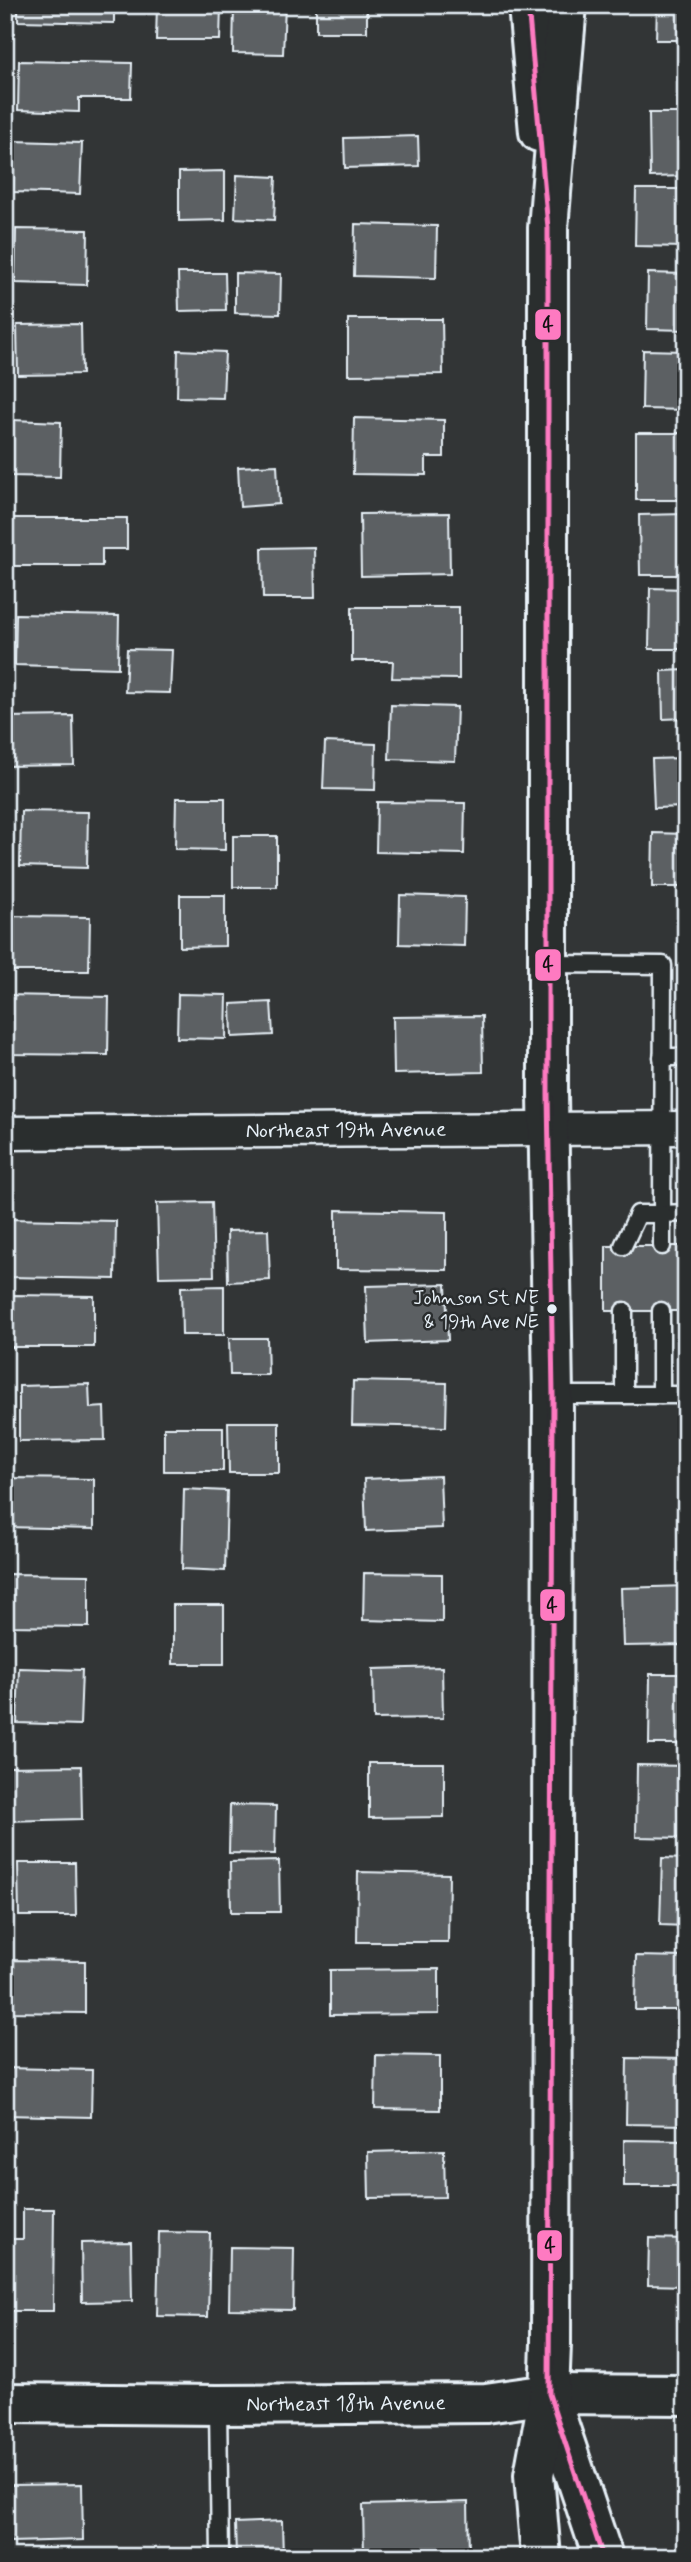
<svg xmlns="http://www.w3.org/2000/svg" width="691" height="2562" font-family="Mynerve,sans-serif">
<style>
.building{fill:#5c6063;stroke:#e8f1f8;stroke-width:2}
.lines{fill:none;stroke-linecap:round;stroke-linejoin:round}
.lane-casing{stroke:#e8f1f8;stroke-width:21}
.street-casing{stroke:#e8f1f8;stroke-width:37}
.secondary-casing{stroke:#e8f1f8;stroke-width:44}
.lane{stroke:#2a2d2e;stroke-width:16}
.street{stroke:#2a2d2e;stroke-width:32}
.secondary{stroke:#2a2d2e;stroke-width:38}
.bus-1-casing{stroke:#2a2d2e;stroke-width:10}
.bus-1{stroke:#fe7ac1;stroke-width:5}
.bus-dot{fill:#e8f1f8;stroke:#2a2d2e;stroke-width:2.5}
.labels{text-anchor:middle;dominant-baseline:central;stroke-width:5;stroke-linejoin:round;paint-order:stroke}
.bus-label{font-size:19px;fill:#e8f1f8;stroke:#2a2d2e;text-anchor:end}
.street-label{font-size:21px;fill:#e8f1f8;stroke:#2a2d2e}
.line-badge{stroke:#2a2d2e;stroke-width:2.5}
.pale-badge-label{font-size:19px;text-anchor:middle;font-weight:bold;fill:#111}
</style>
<rect width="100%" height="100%" fill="#323536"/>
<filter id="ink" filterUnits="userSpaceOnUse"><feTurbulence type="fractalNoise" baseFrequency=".0143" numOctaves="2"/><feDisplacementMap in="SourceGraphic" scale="14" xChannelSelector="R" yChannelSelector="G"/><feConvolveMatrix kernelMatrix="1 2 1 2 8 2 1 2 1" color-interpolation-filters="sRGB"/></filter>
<g filter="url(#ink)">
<g class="building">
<path d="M 18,5 L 114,5 L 114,23 L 18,21 Z"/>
<path d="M 157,5 L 221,5 L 220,40 L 156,40 Z"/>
<path d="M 234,5 L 285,5 L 283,54 L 233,53 Z"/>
<rect x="316" y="5" width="51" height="27"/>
<path d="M 657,5 L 686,5 L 686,40 L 656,40 Z"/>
<path d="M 19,61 L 132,63 L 131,98 L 79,98 L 79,112 L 18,110 Z"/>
<path d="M 649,113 L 686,113 L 686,176 L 650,177 Z"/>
<path d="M 418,136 L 419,166 L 345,168 L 344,138 Z"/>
<path d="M 14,141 L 82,143 L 80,194 L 13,192 Z"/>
<path d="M 225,171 L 225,220 L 179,221 L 179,172 Z"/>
<path d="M 237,175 L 276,177 L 274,220 L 235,218 Z"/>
<path d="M 636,189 L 686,189 L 686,247 L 635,246 Z"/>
<path d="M 355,224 L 437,226 L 436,278 L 354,276 Z"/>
<path d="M 16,229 L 88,230 L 87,285 L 15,283 Z"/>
<path d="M 178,273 L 225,273 L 226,310 L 179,311 Z"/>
<path d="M 235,273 L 281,274 L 280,314 L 235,313 Z"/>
<path d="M 648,273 L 686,274 L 686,330 L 647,329 Z"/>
<path d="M 348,319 L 442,319 L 443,374 L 348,375 Z"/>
<path d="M 81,324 L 82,374 L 18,375 L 17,325 Z"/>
<path d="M 178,350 L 225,352 L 223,398 L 177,397 Z"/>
<path d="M 643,350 L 686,351 L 686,410 L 642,409 Z"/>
<path d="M 354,418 L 444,420 L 444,457 L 426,457 L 426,475 L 353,474 Z"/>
<path d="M 12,420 L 61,422 L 60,477 L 10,476 Z"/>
<rect x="636" y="433" width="50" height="67"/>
<path d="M 277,465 L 279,504 L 240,507 L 238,467 Z"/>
<path d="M 449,513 L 450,574 L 361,576 L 360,514 Z"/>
<path d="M 686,514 L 686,575 L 640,575 L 639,515 Z"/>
<path d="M 6,518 L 127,518 L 127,549 L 102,549 L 102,566 L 6,566 Z"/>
<path d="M 314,547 L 315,598 L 263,598 L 262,548 Z"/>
<path d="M 650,588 L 686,589 L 686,649 L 649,649 Z"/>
<path d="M 352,607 L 459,607 L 459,679 L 392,678 L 393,661 L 352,661 Z"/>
<path d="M 16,614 L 119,616 L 118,668 L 15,665 Z"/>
<path d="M 127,649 L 172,650 L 170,693 L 125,692 Z"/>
<path d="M 686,670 L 686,718 L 663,719 L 662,671 Z"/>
<path d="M 391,705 L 457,707 L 455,761 L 389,759 Z"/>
<path d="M 73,716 L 74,765 L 5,766 L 5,717 Z"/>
<path d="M 325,742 L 376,744 L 375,790 L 323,789 Z"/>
<path d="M 686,758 L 686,807 L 654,808 L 652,759 Z"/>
<path d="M 176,798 L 225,798 L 225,850 L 175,849 Z"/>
<path d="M 377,802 L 465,803 L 464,854 L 376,852 Z"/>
<path d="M 21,811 L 88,812 L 87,868 L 20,866 Z"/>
<path d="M 653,833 L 686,834 L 686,887 L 652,887 Z"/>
<rect x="233" y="836" width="44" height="51"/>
<path d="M 180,895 L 225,895 L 225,946 L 180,947 Z"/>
<path d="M 400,895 L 465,897 L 464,946 L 399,944 Z"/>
<path d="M 12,916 L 90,917 L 89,971 L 12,971 Z"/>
<path d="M 178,994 L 227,995 L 226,1039 L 177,1038 Z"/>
<path d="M 5,995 L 109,997 L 108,1055 L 5,1054 Z"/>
<path d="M 271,1002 L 273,1035 L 232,1037 L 231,1004 Z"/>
<path d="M 482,1016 L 483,1072 L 394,1074 L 393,1017 Z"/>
<path d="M 212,1202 L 214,1276 L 159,1277 L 157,1203 Z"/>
<path d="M 336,1210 L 447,1212 L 447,1270 L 336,1269 Z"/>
<path d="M 9,1219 L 116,1221 L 115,1279 L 8,1277 Z"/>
<path d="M 268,1230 L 270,1280 L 228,1282 L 227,1231 Z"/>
<rect x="606" y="1246" width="80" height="65"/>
<path d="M 446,1284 L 448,1340 L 368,1343 L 366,1286 Z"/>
<path d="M 224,1286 L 224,1335 L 182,1335 L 181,1287 Z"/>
<path d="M 11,1295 L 94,1296 L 94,1347 L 11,1347 Z"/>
<path d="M 229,1338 L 267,1338 L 268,1375 L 230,1375 Z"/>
<path d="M 353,1381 L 447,1383 L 446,1427 L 352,1425 Z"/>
<path d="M 89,1384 L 90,1408 L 104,1407 L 105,1440 L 19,1441 L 19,1386 Z"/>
<path d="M 228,1422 L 279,1422 L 279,1473 L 229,1473 Z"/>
<rect x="164" y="1427" width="59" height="44"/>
<path d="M 440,1476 L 442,1528 L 366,1531 L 364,1479 Z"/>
<path d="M 6,1478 L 94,1479 L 94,1529 L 5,1527 Z"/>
<path d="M 184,1489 L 227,1491 L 225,1571 L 182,1569 Z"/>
<path d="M 364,1573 L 442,1574 L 442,1622 L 363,1620 Z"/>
<path d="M 5,1574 L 89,1575 L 89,1627 L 5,1626 Z"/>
<path d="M 686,1586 L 686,1645 L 623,1646 L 621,1588 Z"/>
<rect x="173" y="1605" width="51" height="59"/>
<path d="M 442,1667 L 443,1718 L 374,1719 L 373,1669 Z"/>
<path d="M 19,1668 L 82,1670 L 80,1725 L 17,1723 Z"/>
<path d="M 650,1674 L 686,1674 L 686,1744 L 649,1744 Z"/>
<path d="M 369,1763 L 444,1763 L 444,1817 L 369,1818 Z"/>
<path d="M 637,1765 L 686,1766 L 686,1838 L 636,1837 Z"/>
<path d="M 81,1766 L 82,1819 L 5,1821 L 5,1767 Z"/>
<path d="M 230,1805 L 276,1806 L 275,1854 L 229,1853 Z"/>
<path d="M 662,1858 L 686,1859 L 686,1926 L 660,1925 Z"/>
<path d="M 279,1861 L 280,1912 L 231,1912 L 230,1862 Z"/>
<path d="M 18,1863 L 75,1863 L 76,1916 L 19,1916 Z"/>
<path d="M 358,1872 L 449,1874 L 448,1942 L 357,1942 Z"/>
<path d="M 636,1956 L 686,1957 L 686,2010 L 635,2010 Z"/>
<path d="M 5,1960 L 85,1961 L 85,2013 L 5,2012 Z"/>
<path d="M 439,1969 L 439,2014 L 330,2015 L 330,1970 Z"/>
<path d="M 376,2055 L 440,2056 L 440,2110 L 375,2109 Z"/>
<path d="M 627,2058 L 686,2059 L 686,2125 L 626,2124 Z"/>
<path d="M 5,2068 L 92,2070 L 91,2117 L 5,2115 Z"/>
<path d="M 624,2140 L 686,2141 L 686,2186 L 624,2186 Z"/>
<path d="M 444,2150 L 445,2197 L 369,2198 L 368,2152 Z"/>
<path d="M 23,2209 L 54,2209 L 53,2311 L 5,2311 L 5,2239 L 23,2239 Z"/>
<path d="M 159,2232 L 210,2233 L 208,2317 L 157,2316 Z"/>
<path d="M 649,2238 L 686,2239 L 686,2286 L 648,2285 Z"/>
<path d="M 131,2242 L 132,2301 L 82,2302 L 81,2243 Z"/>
<path d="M 230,2247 L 294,2248 L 293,2310 L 229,2309 Z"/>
<path d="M 82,2484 L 83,2540 L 10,2542 L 9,2485 Z"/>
<path d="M 468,2502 L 469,2554 L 364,2556 L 363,2505 Z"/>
<path d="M 282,2521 L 283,2557 L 236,2557 L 235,2523 Z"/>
</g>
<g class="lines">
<g class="lane-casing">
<g id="lane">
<path d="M 548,964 L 663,965 L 662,1214 L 686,1213"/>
<path d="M 662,1057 L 686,1057"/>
<path d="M 623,1246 L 638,1214 L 662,1214 L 662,1246"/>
<path d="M 624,1311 L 624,1395"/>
<path d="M 661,1311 L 661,1395"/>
<path d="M 553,1395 L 686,1395"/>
<path d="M 218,2405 L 220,2557"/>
</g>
</g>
<g class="street-casing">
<g id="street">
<path id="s1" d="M 5,1133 L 686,1128"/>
</g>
</g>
<g class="secondary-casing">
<g id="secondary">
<path d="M 528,5 L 539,132"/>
<path d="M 549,2396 L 603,2557"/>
<path id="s2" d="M 5,2403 L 218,2405 L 486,2403 L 549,2394 L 686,2395"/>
<path d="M 541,2557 L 534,2475 L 549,2394 L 551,2344 L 553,1395 L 548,1095 L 548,228 L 567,5"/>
</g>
</g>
<use href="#lane" class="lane"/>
<use href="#street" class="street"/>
<use href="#secondary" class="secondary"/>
<g class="bus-1-casing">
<path id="bus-1" d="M 528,5 L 548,228 L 548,1095 L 553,1395 L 549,2394 L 603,2557"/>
</g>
<use href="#bus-1" class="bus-1"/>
</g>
</g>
<circle class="bus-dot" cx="552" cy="1309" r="6"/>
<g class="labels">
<g class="bus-label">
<text x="539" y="1298">Johnson St NE<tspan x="539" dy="24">&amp; 19th Ave NE</tspan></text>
</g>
<g class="street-label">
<text stroke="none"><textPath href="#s1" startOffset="341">Northeast 19th Avenue</textPath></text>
<text stroke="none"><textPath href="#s2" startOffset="341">Northeast 18th Avenue</textPath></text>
</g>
</g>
<g class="line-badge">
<rect x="534" y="308" width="28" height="33" rx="7" fill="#fe7ac1"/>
<rect x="534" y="948" width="28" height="34" rx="7" fill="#fe7ac1"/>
<rect x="539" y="1588" width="27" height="34" rx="7" fill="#fe7ac1"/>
<rect x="536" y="2229" width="27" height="33" rx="7" fill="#fe7ac1"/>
</g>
<g class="pale-badge-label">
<text x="548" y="331">4</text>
<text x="548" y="971">4</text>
<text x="552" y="1612">4</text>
<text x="550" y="2252">4</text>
</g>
<rect width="691" height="2562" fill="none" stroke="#2a2d2e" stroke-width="28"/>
<rect x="14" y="14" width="663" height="2534" fill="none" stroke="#e8f1f8" stroke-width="2.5" filter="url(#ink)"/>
</svg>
